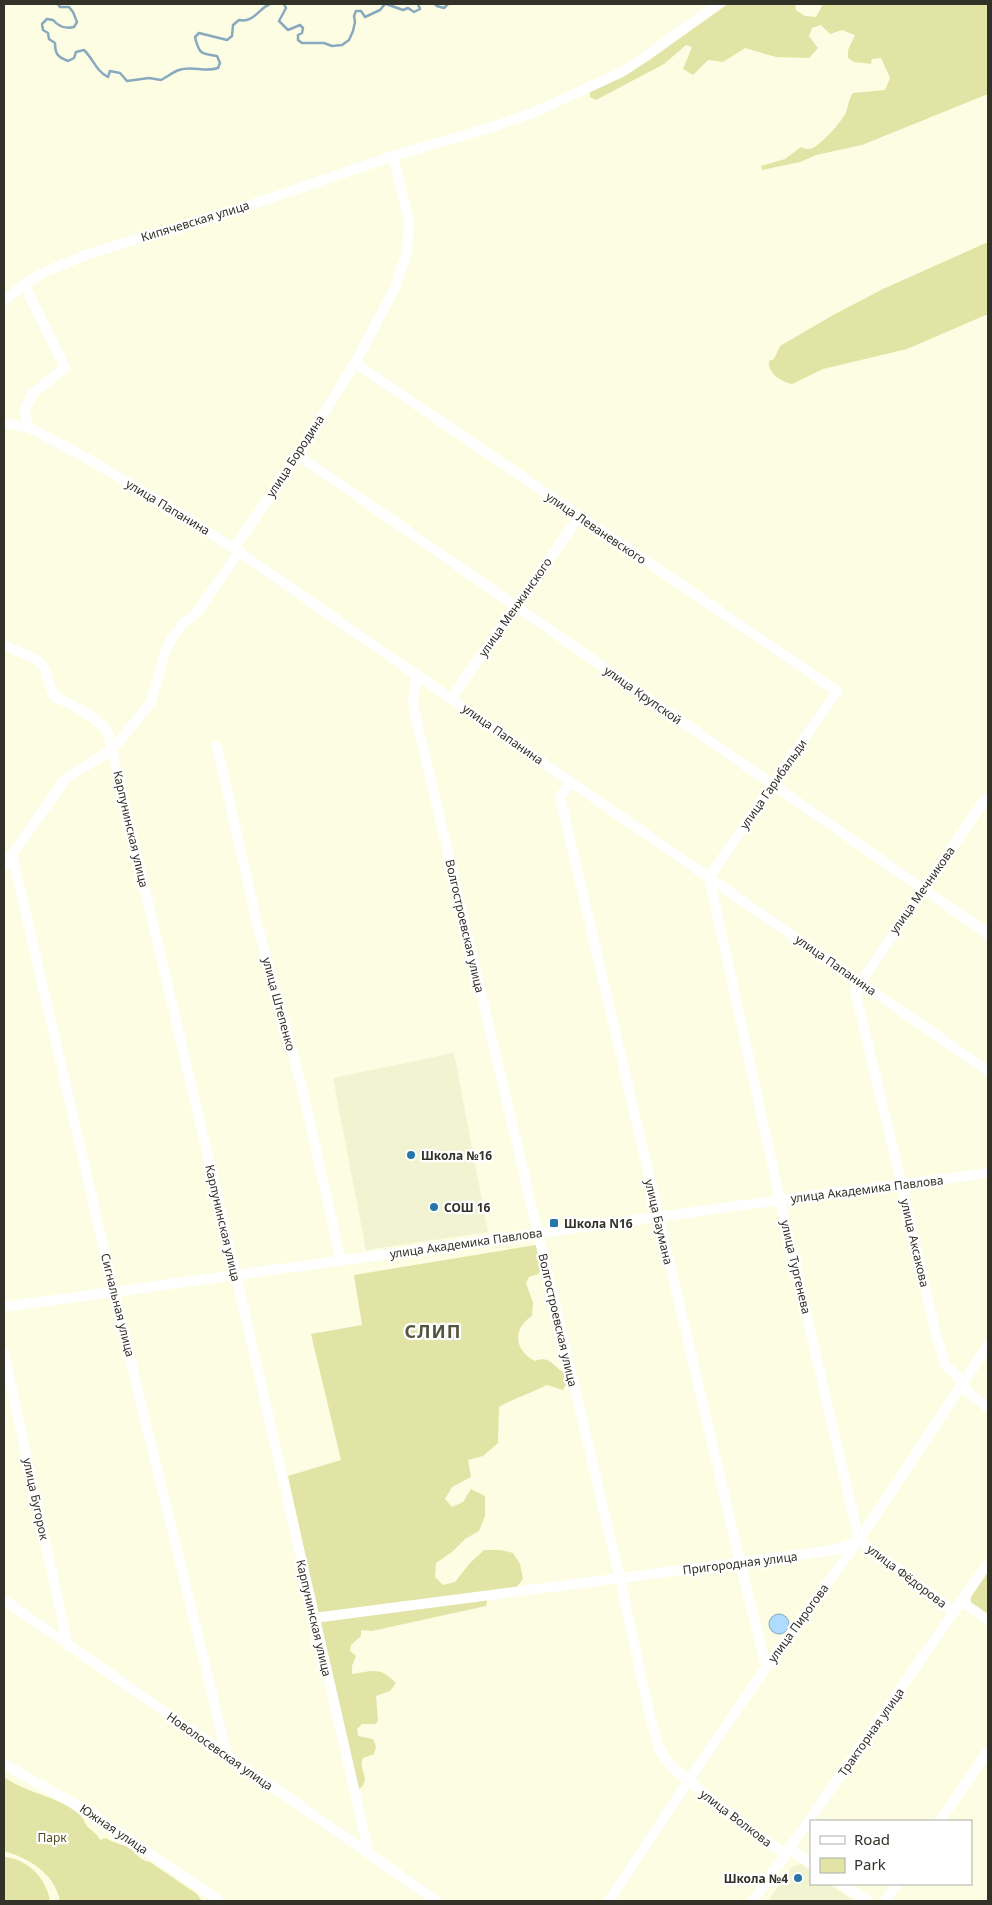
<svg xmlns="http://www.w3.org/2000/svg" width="992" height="1905" font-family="'Noto Sans',sans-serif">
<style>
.built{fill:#f1f3d1}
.green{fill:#e2e4a6}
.water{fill:#addcff;stroke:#88a9be}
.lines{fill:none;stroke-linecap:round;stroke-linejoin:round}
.stream{stroke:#88a9be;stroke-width:2.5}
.minor{stroke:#fff;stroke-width:10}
.poi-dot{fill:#2477a8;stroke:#fff;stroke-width:2}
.labels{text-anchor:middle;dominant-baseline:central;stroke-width:4.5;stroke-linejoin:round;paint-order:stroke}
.street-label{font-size:12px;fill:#323228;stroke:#fff}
.poi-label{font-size:12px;font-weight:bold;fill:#323228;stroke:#fff;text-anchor:start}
.park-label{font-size:12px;fill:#4f4f1e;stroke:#fff}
.district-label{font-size:18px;font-weight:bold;letter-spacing:1px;fill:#555640;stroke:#fff}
</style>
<rect width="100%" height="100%" fill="#fcfde2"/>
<g class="built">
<path d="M 454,1053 L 488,1232 L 366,1250 L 333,1078 Z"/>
<path d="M 801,1864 L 811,1871 L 811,1884 L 829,1884 L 854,1901 L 768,1901 L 792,1867 Z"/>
</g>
<g class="green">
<path d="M 728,4 L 795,4 L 796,10 L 805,16 L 816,17 L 823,4 L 988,4 L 988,94 L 862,145 L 816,155 L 800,162 L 762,170 L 761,166 L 785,159 L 801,147 C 805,149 809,150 813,148 C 823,142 841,123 846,112 C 849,105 848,100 853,93 L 885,90 L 890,78 L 881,58 L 872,59 L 871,64 L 854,62 L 848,58 L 848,50 L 855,35 L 842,30 L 830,34 L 821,25 L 812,28 L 809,36 L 818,48 L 809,58 L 776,57 L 745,48 L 723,62 L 708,60 L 693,75 L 683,69 L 692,47 L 686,45 L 664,64 L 596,100 L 590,97 L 590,92 L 648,61 Z"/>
<path d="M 988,242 L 988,314 L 907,349 L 823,369 L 792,384 C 782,382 767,373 769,361 L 774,359 L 780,346 L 835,314 L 883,289 Z"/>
<path d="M 536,1245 L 542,1269 L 538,1274 L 529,1277 L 526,1283 L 533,1303 L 532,1316 C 512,1329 514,1350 535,1361 C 549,1355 553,1366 564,1373 L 567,1383 L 563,1390 L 547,1385 C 531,1393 515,1398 499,1407 L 498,1443 L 483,1456 L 468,1460 L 471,1477 L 452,1487 L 445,1499 L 452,1507 L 463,1502 L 471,1489 L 485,1496 L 485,1516 L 479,1531 L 465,1539 L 452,1552 L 436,1563 L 435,1577 L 443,1585 L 455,1582 L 470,1563 L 484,1550 L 500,1550 L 513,1553 L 520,1564 L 523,1579 L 515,1589 L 488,1595 L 486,1606 L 372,1631 L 361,1630 L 361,1636 L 351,1645 L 350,1651 L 356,1656 L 352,1666 L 352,1674 C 374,1671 379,1666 396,1683 L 390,1691 L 376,1696 L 378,1721 L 375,1724 L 362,1724 L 357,1729 L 358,1736 L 373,1739 L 376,1747 L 374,1754 L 363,1758 C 357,1771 374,1779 357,1791 L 288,1476 L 341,1460 L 311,1334 L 362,1325 L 354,1275 Z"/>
<path d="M 988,1572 L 988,1615 L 971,1604 L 971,1597 Z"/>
<path d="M 4,1777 C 27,1794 60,1796 81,1816 C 84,1819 84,1823 87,1826 C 92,1832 97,1833 100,1840 L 106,1838 C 114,1843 118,1843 125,1846 C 137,1851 136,1859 150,1862 L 197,1894 L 202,1901 L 60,1901 C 55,1874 29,1858 4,1851 Z"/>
<path d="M 4,1857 C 28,1859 46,1878 50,1901 L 4,1901 Z"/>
</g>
<circle class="water" cx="779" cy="1624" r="10"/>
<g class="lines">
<g class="stream">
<path d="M 58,4 L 60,7 L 69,7 L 73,12 L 77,22 L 74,27 C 65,29 59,27 53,20 L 47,19 L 42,24 L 43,30 L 48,33 L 49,39 L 55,43 C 55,53 57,57 68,61 L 74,58 L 76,52 L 84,50 C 95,61 95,70 108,77 L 110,71 L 120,73 L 127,81 L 149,78 L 161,80 C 167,77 173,72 179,70 C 192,65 205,73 218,68 L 220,63 L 217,56 C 201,54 199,54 195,37 L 199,33 L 227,40 L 232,36 L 233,25 L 239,20 C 254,23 258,9 270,4"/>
<path d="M 284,4 L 286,8 L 279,21 L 288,30 L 300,25 L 303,28 L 302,33 L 298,35 L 298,40 L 302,43 L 324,43 L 332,46 L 342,45 L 349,40 L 353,31 L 355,22 L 354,16 L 356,11 L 361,11 L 365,17 L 380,10 L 385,4"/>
<path d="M 386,4 L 403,10 L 408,8 L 414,12 L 420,9 L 418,4"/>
<path d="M 435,4 L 437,6 L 444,8 L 448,4"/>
</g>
<g class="minor">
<path d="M 24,284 L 65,368 L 32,394 L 24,413 L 30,428"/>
<path d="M 4,301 L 24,284 L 47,271 L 86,255 L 149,235 L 195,224 L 393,156 L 492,127 L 535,112 L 620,73 L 643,58 L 718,4"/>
<path d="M 355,363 L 837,691 L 709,877 L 780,1200 L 859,1540"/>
<path d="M 4,423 L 30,428 L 81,455 L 179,513 L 239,552 L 988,1071"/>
<path d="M 298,455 L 988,934"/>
<path d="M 234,548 L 298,455 L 355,363 L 396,286 L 407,251 L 409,220 L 393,156"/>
<path d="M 4,645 L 37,660 L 44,667 L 54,696 C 73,706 95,714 108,733 L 236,1275 L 369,1854"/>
<path d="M 416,673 L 413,705 L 620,1579 L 652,1725 L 659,1748 L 664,1757 L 674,1769 L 742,1824 L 785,1854"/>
<path d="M 451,698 L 579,517"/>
<path d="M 217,746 L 257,923 L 303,1092 L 341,1261"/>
<path d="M 571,781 L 560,797 L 740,1562 L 764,1659 L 769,1663"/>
<path d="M 988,801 L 985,799 L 855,991 L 902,1185 L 935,1331 L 946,1366 L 963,1381 L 966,1390 L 988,1408"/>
<path d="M 12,854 L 114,1292 L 227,1755"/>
<path d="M 4,866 L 66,778 L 112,750 L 151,702 L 165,652 L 172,638 L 182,625 L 197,612 L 239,552"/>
<path d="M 4,1307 L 780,1200 L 988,1173"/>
<path d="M 4,1353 L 68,1646"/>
<path d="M 859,1540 L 955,1612"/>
<path d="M 4,1600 L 437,1901"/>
<path d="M 962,1602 L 988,1620"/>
<path d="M 314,1618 L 835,1550 L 858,1541"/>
<path d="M 4,1764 L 94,1815 L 219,1901"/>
<path d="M 940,1821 L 988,1751"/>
<path d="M 789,1849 L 811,1863"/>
<path d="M 841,1884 L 868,1901"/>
<path d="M 609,1901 L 688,1781 L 769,1663 L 859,1540 L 988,1345"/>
<path d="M 753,1901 L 988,1563"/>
<path d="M 885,1901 L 897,1884"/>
</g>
</g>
<g class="poi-dot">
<circle cx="411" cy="1155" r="5"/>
<circle cx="434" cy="1207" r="5"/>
<rect x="549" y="1218" width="10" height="10" rx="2.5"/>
<circle cx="798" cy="1878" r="5"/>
</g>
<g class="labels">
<g class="street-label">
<text transform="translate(195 221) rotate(-17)">Кипячевская улица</text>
<text transform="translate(295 456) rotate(-57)">улица Бородина</text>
<text transform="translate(168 507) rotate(31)">улица Папанина</text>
<text transform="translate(596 528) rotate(34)">улица Леваневского</text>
<text transform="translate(515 607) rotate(-55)">улица Менжинского</text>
<text transform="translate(643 695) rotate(35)">улица Крупской</text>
<text transform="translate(503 734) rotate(35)">улица Папанина</text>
<text transform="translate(773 784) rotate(-55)">улица Гарибальди</text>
<text transform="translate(131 829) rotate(77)">Карпунинская улица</text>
<text transform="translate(922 890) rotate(-55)">улица Мечникова</text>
<text transform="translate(465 926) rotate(77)">Волгостроевская улица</text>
<text transform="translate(836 965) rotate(35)">улица Папанина</text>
<text transform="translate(279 1004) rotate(75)">улица Штепенко</text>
<text transform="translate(867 1189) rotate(-7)">улица Академика Павлова</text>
<text transform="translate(659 1222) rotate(77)">улица Баумана</text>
<text transform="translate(223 1223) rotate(77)">Карпунинская улица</text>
<text transform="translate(466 1243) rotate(-8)">улица Академика Павлова</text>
<text transform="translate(915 1243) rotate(77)">улица Аксакова</text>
<text transform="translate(796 1267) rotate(77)">улица Тургенева</text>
<text transform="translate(118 1305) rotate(76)">Сигнальная улица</text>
<text transform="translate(558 1320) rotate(77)">Волгостроевская улица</text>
<text transform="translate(36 1499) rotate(78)">улица Бугорок</text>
<text transform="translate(740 1563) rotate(-7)">Пригородная улица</text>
<text transform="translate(907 1576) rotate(37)">улица Фёдорова</text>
<text transform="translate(314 1618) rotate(77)">Карпунинская улица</text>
<text transform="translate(798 1623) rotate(-54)">улица Пирогова</text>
<text transform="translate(871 1732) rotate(-55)">Тракторная улица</text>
<text transform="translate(220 1751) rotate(35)">Новолосевская улица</text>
<text transform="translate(736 1818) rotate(37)">улица Волкова</text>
<text transform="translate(114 1829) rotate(34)">Южная улица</text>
</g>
<g class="poi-label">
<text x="421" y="1155">Школа №16</text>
<text x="444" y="1207">СОШ 16</text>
<text x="564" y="1223">Школа N16</text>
<text x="788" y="1878" text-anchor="end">Школа №4</text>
</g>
<g class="park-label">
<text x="52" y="1837">Парк</text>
</g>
<g class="district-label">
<text x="433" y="1331">СЛИП</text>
</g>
</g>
<rect width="992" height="1905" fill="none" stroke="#323228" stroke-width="10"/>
<rect x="810" y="1820" width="162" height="65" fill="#ffffff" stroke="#adada9"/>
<rect x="820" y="1836" width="25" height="8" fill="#ffffff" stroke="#adada9"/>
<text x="854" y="1845" font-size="15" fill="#323228">Road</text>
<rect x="820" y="1858" width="25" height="15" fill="#e2e4a6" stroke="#adada9"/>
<text x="854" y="1870" font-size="15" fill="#323228">Park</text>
</svg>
